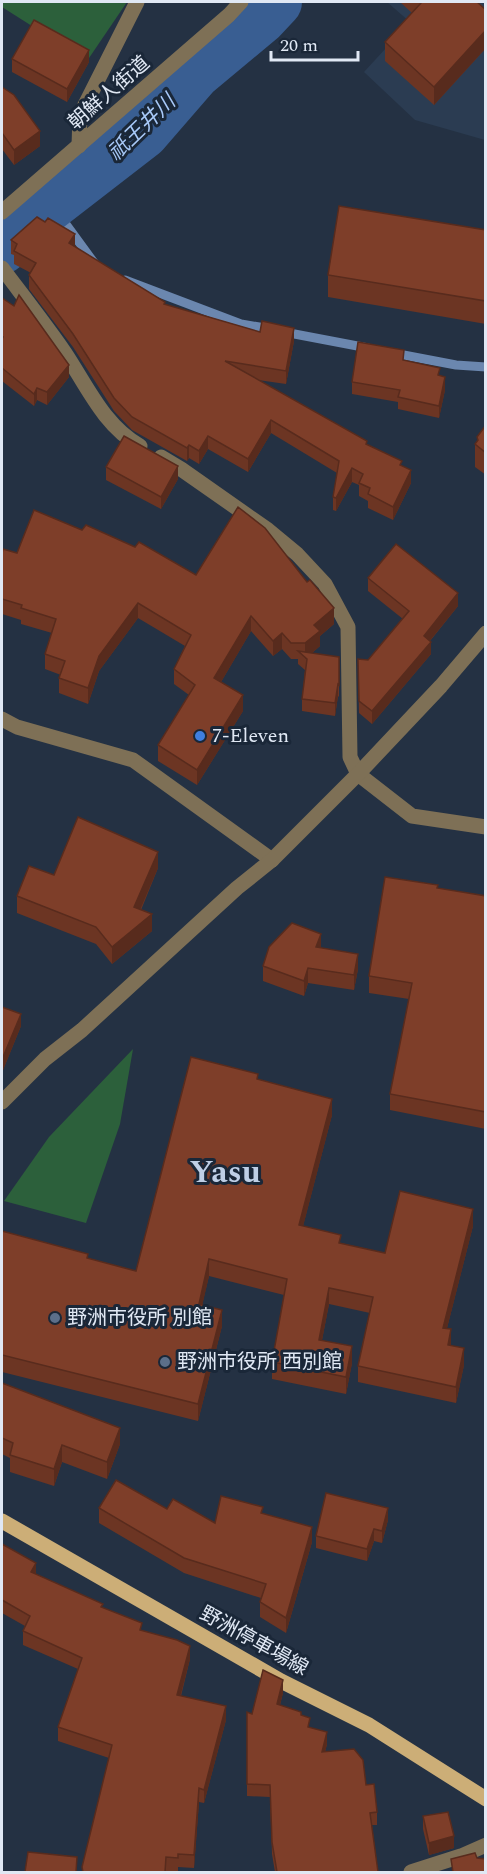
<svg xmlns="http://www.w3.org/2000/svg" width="487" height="1874" font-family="Spectral,'Noto Sans JP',serif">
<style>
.built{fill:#2b3c52}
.green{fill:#2c603b}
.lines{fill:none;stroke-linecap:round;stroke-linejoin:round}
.stream{stroke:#6b87af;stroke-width:9}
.river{stroke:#395e92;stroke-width:52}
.minor{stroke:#7e7056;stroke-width:15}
.major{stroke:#ccae77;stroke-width:15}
.wall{fill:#6c3523}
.shaded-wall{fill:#582b1d}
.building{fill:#7e3e29;stroke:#582b1d;stroke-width:1.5}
.shop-dot{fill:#3f7fe0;stroke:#1a2738;stroke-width:2}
.service-dot{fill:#5c6f8a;stroke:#1a2738;stroke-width:2}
.labels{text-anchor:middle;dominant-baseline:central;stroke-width:6;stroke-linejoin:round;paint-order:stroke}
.street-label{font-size:20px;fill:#e0e8f4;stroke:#1a2738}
.poi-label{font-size:20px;fill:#e0e8f4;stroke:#1a2738;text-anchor:start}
.water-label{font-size:21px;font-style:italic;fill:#a8c9f8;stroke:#1a2738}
.town-label{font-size:32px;font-weight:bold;fill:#bfcfe6;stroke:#1a2738}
</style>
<rect width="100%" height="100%" fill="#243143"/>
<path class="built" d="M 387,2 L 485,2 L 485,140 L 415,120 L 364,72 L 410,22 Z"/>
<g class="green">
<path d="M 2,2 L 127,2 L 87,61 L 2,7 Z"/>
<path d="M 133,1049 L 120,1124 L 86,1223 L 4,1201 L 49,1137 Z"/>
</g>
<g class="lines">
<g class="stream">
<path d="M 32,221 L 44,229 L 53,221 L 65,223 L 95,264"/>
<path d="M 125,280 L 241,324 L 271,329"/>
<path d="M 284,332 L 368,348"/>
<path d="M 393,353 L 456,365 L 486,367"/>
</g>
<path class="river" d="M 2,248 L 46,208 L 143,133 L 195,73 L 261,18 L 276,2"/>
<g class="minor">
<path d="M 79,146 L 80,115 L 137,2"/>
<path d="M 2,212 L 229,15 L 241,2"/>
<path d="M 2,268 C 23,296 45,324 65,353 C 87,386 104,426 140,446"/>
<path d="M 161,457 L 181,469 L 268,530 L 297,554 L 325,584 L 348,627 L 350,757 L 358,774 L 412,816 L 486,827"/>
<path d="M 2,719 L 17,727 L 133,760 L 272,860"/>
<path d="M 2,1102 L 45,1059 L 82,1030 L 237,888 L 272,860 L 358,774 L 441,686 L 486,633"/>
<path d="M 411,1872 L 461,1856 L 486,1845"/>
</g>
<path class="major" d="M 2,1521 L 281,1681 L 369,1725 L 486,1799"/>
</g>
<g class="wall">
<path d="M 400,2 L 477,2 L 486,10 L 486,48 L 434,105 L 385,61 L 385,42 L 412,13 Z"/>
<path d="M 12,59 L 89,62 L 67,102 L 12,72 Z"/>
<path d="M 2,87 L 40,146 L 14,165 L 2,149 Z"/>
<path d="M 486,230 L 486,324 L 328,297 L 328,275 Z"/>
<path d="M 11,240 L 75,247 L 165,304 L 260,332 L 294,341 L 286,384 L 258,380 L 402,466 L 411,483 L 393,520 L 368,508 L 368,501 L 359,496 L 359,485 L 352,482 L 336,511 L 333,510 L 333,497 L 337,473 L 271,433 L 248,472 L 208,449 L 199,464 L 189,458 L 187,461 L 132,430 L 114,411 L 73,347 L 29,289 L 29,275 L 31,273 L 14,264 L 14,255 L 11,254 Z"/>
<path d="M 2,298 L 69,377 L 47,405 L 37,400 L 34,406 L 2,381 Z"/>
<path d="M 404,360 L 440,376 L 445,390 L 439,418 L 398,409 L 398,402 L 352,394 L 352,382 Z"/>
<path d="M 486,425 L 486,475 L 475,467 L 475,444 L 477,442 L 477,437 Z"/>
<path d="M 106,467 L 178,479 L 161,509 L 106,480 Z"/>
<path d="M 82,530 L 196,575 L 334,624 L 320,636 L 320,646 L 312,653 L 339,657 L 339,697 L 338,696 L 335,716 L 302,711 L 302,699 L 305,670 L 298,664 L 298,659 L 291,659 L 282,649 L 273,656 L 251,631 L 221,682 L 243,711 L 197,785 L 158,761 L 158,745 L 189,695 L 174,684 L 174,669 L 185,646 L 138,618 L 99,671 L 88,704 L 59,693 L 59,678 L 61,675 L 45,669 L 45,654 L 52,633 L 21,624 L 21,620 L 2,614 L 2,553 L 17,553 Z"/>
<path d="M 368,578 L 458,606 L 430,641 L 431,654 L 372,724 L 359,713 L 358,659 L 368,660 L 403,619 L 368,591 Z"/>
<path d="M 158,868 L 141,910 L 152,931 L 112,964 L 96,944 L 17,913 L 17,896 L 54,875 Z"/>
<path d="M 438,888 L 486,896 L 486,1129 L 390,1110 L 390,1094 L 409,999 L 369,993 L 369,976 Z"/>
<path d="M 321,948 L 358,969 L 354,990 L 308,983 L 304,996 L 263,981 L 263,966 Z"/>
<path d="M 2,1007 L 21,1026 L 3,1070 L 2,1069 Z"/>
<path d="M 258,1080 L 332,1115 L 303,1226 L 341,1243 L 385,1253 L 473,1226 L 447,1328 L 451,1346 L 464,1365 L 456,1403 L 358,1382 L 358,1366 L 370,1313 L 329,1304 L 322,1340 L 352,1363 L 346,1394 L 272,1379 L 272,1362 L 284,1295 L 209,1276 L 202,1305 L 222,1326 L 198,1421 L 2,1372 L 2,1231 L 88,1258 L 136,1271 Z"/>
<path d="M 2,1384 L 120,1444 L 107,1479 L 62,1462 L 54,1486 L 10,1472 L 10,1458 L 2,1454 Z"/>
<path d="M 99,1508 L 167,1509 L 215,1523 L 263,1513 L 312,1542 L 286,1633 L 260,1617 L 260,1602 L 261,1598 L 184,1573 L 99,1523 Z"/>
<path d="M 388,1520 L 382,1543 L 374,1541 L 367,1561 L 316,1548 L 316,1536 Z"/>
<path d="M 2,1544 L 36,1575 L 103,1608 L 190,1659 L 181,1696 L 226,1720 L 204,1803 L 199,1802 L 194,1868 L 178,1867 L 178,1871 L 166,1871 L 166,1872 L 82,1872 L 82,1867 L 109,1758 L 58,1741 L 58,1727 L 78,1669 L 23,1645 L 23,1631 L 25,1626 L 2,1613 Z"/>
<path d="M 283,1693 L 280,1705 L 301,1716 L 310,1728 L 327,1744 L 325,1752 L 366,1785 L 377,1812 L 377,1825 L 372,1825 L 378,1872 L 275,1872 L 272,1854 L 270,1797 L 247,1796 L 247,1712 L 252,1714 Z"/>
<path d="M 486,1740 L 486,1759 L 485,1758 L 485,1741 Z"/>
<path d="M 423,1816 L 454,1848 L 429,1855 L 423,1829 Z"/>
</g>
<g class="shaded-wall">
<path d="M 486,30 L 486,48 L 434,105 L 434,87 Z"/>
<path d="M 89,50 L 89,62 L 67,102 L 67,89 Z"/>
<path d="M 40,131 L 40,146 L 14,165 L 14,150 Z"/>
<path d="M 75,234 L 75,248 L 69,243 Z"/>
<path d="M 294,328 L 294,341 L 286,384 L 286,371 Z"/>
<path d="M 69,365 L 69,377 L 47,405 L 47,392 Z"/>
<path d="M 445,377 L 445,390 L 439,418 L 439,406 Z"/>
<path d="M 37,388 L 37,400 L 34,406 L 34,394 Z"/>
<path d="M 271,420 L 271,433 L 248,472 L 248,459 Z"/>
<path d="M 208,436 L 208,449 L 199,464 L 199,451 Z"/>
<path d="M 189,445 L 189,458 L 187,461 L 187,448 Z"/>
<path d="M 178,466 L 178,479 L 161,509 L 161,497 Z"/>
<path d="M 352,468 L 352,482 L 336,511 L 336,498 Z"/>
<path d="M 411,470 L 411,483 L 393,520 L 393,507 Z"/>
<path d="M 458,593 L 458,606 L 424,648 L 424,636 Z"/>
<path d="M 138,603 L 138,618 L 99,671 L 88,704 L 88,688 L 99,656 Z"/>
<path d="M 334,608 L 334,624 L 320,636 L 320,646 L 305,659 L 305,643 L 314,625 Z"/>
<path d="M 251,616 L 251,631 L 214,694 L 214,678 Z"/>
<path d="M 282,633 L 282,649 L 273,656 L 273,641 Z"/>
<path d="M 431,642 L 431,654 L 372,724 L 372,711 Z"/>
<path d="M 338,684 L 338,696 L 335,716 L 335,703 Z"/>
<path d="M 243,695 L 243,711 L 197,785 L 197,770 Z"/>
<path d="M 158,852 L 158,868 L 134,924 L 134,907 Z"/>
<path d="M 152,914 L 152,931 L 112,964 L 112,947 Z"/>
<path d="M 321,934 L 321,949 L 316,947 Z"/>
<path d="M 358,954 L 358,969 L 354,990 L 354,975 Z"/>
<path d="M 308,968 L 308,983 L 304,996 L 304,981 Z"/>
<path d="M 21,1014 L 21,1026 L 3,1070 L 3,1057 Z"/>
<path d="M 332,1099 L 332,1115 L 299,1242 L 299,1225 Z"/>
<path d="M 473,1209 L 473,1226 L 443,1344 L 443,1328 Z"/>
<path d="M 209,1259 L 209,1276 L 199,1320 L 199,1304 Z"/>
<path d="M 329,1288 L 329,1304 L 319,1356 L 319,1340 Z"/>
<path d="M 222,1310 L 222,1326 L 198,1421 L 198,1404 Z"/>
<path d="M 451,1329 L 451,1346 L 448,1345 Z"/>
<path d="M 352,1346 L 352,1363 L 346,1394 L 346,1377 Z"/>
<path d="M 464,1348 L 464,1365 L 456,1403 L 456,1387 Z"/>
<path d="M 120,1428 L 120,1444 L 107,1479 L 107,1462 Z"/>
<path d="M 62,1445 L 62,1462 L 54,1486 L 54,1469 Z"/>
<path d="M 388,1508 L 388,1520 L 382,1543 L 382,1531 Z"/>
<path d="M 312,1527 L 312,1542 L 286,1633 L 286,1618 Z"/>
<path d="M 374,1529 L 374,1541 L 367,1561 L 367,1549 Z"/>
<path d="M 36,1563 L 36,1577 L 31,1572 Z"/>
<path d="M 190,1646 L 190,1659 L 177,1709 L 177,1695 Z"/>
<path d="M 283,1680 L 283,1693 L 277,1716 L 277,1704 Z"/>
<path d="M 226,1706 L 226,1720 L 204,1803 L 204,1790 Z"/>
<path d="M 327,1732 L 327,1744 L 322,1765 L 322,1752 Z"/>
<path d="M 199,1788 L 199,1802 L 194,1868 L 194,1855 Z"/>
<path d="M 454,1836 L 454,1848 L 429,1855 L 429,1843 Z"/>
</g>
<g class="building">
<path d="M 420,2 L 477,2 L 486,10 L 486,30 L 434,87 L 385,42 L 421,3 Z"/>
<path d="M 34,20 L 89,50 L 67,89 L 12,59 Z"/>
<path d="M 2,87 L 14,95 L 40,131 L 14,150 L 2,133 Z"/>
<path d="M 339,206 L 486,230 L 486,301 L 328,275 Z"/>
<path d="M 37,217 L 45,222 L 48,218 L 75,234 L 69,243 L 165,302 L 164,304 L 260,332 L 262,321 L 294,328 L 286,371 L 225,361 L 367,441 L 366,444 L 402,461 L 400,465 L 411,470 L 393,507 L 368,494 L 370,488 L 359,483 L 363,474 L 352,468 L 336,498 L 333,497 L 339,461 L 271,420 L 248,459 L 208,436 L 199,451 L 189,445 L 187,448 L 132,417 L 114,398 L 73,334 L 29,275 L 36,263 L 14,251 L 17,244 L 11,240 Z"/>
<path d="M 19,295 L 69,365 L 47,392 L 37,388 L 34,394 L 2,368 L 2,339 L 3,337 L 2,336 L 2,298 L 14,306 Z"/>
<path d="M 358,342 L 404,350 L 403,360 L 440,368 L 438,375 L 445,377 L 439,406 L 398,397 L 400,390 L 352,382 Z"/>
<path d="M 486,425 L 486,453 L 475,444 L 478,440 L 477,437 Z"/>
<path d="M 124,436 L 178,466 L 161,497 L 106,467 Z"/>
<path d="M 238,507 L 265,528 L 307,582 L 310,580 L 334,608 L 314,625 L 320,631 L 305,643 L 291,643 L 282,633 L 273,641 L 251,616 L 214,678 L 243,695 L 197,770 L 158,745 L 195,685 L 174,669 L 191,635 L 138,603 L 99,656 L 88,688 L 59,678 L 65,661 L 45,654 L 56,619 L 21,608 L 22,605 L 2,599 L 2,553 L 3,549 L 17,553 L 34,510 L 82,530 L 86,525 L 135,547 L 139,542 L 196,575 Z"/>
<path d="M 396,544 L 458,593 L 424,636 L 431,642 L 372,711 L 359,701 L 358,659 L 368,660 L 409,611 L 368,578 Z"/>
<path d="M 298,651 L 339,657 L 339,685 L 338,684 L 335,703 L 302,699 L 307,659 Z"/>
<path d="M 78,817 L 158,852 L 134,907 L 152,914 L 112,947 L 96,927 L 17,896 L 29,866 L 54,875 Z"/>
<path d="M 385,877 L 438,885 L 437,888 L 486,896 L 486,1112 L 390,1094 L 412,983 L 369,976 Z"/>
<path d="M 292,923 L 321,934 L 316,947 L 358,954 L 354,975 L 308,968 L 304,981 L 263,966 L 269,947 Z"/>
<path d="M 2,1007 L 21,1014 L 3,1057 L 2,1057 Z"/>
<path d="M 191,1057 L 258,1074 L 257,1079 L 332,1099 L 299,1225 L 341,1235 L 339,1243 L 385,1253 L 400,1191 L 473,1209 L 443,1328 L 451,1329 L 448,1345 L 464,1348 L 456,1387 L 358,1366 L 373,1297 L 329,1288 L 319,1340 L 352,1346 L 346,1377 L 272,1362 L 287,1279 L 209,1259 L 199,1304 L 222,1310 L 198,1404 L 2,1355 L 2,1231 L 88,1254 L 87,1258 L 136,1271 Z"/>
<path d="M 2,1383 L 120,1428 L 107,1462 L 62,1445 L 54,1469 L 10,1455 L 13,1443 L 2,1438 Z"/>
<path d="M 116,1480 L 167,1509 L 173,1499 L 215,1523 L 221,1496 L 263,1507 L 261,1513 L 312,1527 L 286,1618 L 260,1602 L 266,1584 L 184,1558 L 99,1508 Z"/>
<path d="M 326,1493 L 388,1508 L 382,1531 L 374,1529 L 367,1549 L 316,1536 Z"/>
<path d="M 2,1544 L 36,1563 L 31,1572 L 103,1604 L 101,1607 L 142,1623 L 140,1630 L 177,1640 L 190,1646 L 177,1695 L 226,1706 L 204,1790 L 199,1788 L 194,1855 L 178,1854 L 178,1858 L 166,1857 L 165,1872 L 83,1872 L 82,1867 L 112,1745 L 58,1727 L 82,1658 L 23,1631 L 30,1616 L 2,1600 Z"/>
<path d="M 263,1670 L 283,1680 L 277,1704 L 301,1712 L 301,1715 L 310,1718 L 308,1727 L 327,1732 L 322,1752 L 354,1749 L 363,1760 L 366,1785 L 374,1784 L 377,1812 L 370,1813 L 378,1872 L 277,1872 L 272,1842 L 270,1785 L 247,1784 L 247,1712 L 252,1714 Z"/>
<path d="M 448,1812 L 454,1836 L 429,1843 L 423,1816 Z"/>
<path d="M 28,1852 L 77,1857 L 76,1872 L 25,1872 Z"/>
<path d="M 475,1853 L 477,1858 L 486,1859 L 486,1872 L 453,1872 L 451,1859 Z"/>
</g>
<circle class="shop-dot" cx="200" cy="736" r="6"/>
<g class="service-dot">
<circle cx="55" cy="1318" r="6"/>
<circle cx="165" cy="1362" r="6"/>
</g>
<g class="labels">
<g class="street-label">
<text transform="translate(109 93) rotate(-41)">朝鮮人街道</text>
<text transform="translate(254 1641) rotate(29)">野洲停車場線</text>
</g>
<g class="poi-label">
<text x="212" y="736">7-Eleven</text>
<text x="67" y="1318">野洲市役所 別館</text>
<text x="177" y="1362">野洲市役所 西別館</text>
</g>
<g class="water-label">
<text transform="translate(142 128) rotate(-44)">祇王井川</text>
</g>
<g class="town-label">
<text x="225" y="1172">Yasu</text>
</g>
</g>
<rect width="487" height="1874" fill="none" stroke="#e0e8f4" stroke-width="6"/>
<path d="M271 51v9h87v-9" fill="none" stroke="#e0e8f4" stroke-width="3"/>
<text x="280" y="51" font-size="18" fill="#e0e8f4" stroke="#1a2738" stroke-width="4.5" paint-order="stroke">20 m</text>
</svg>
